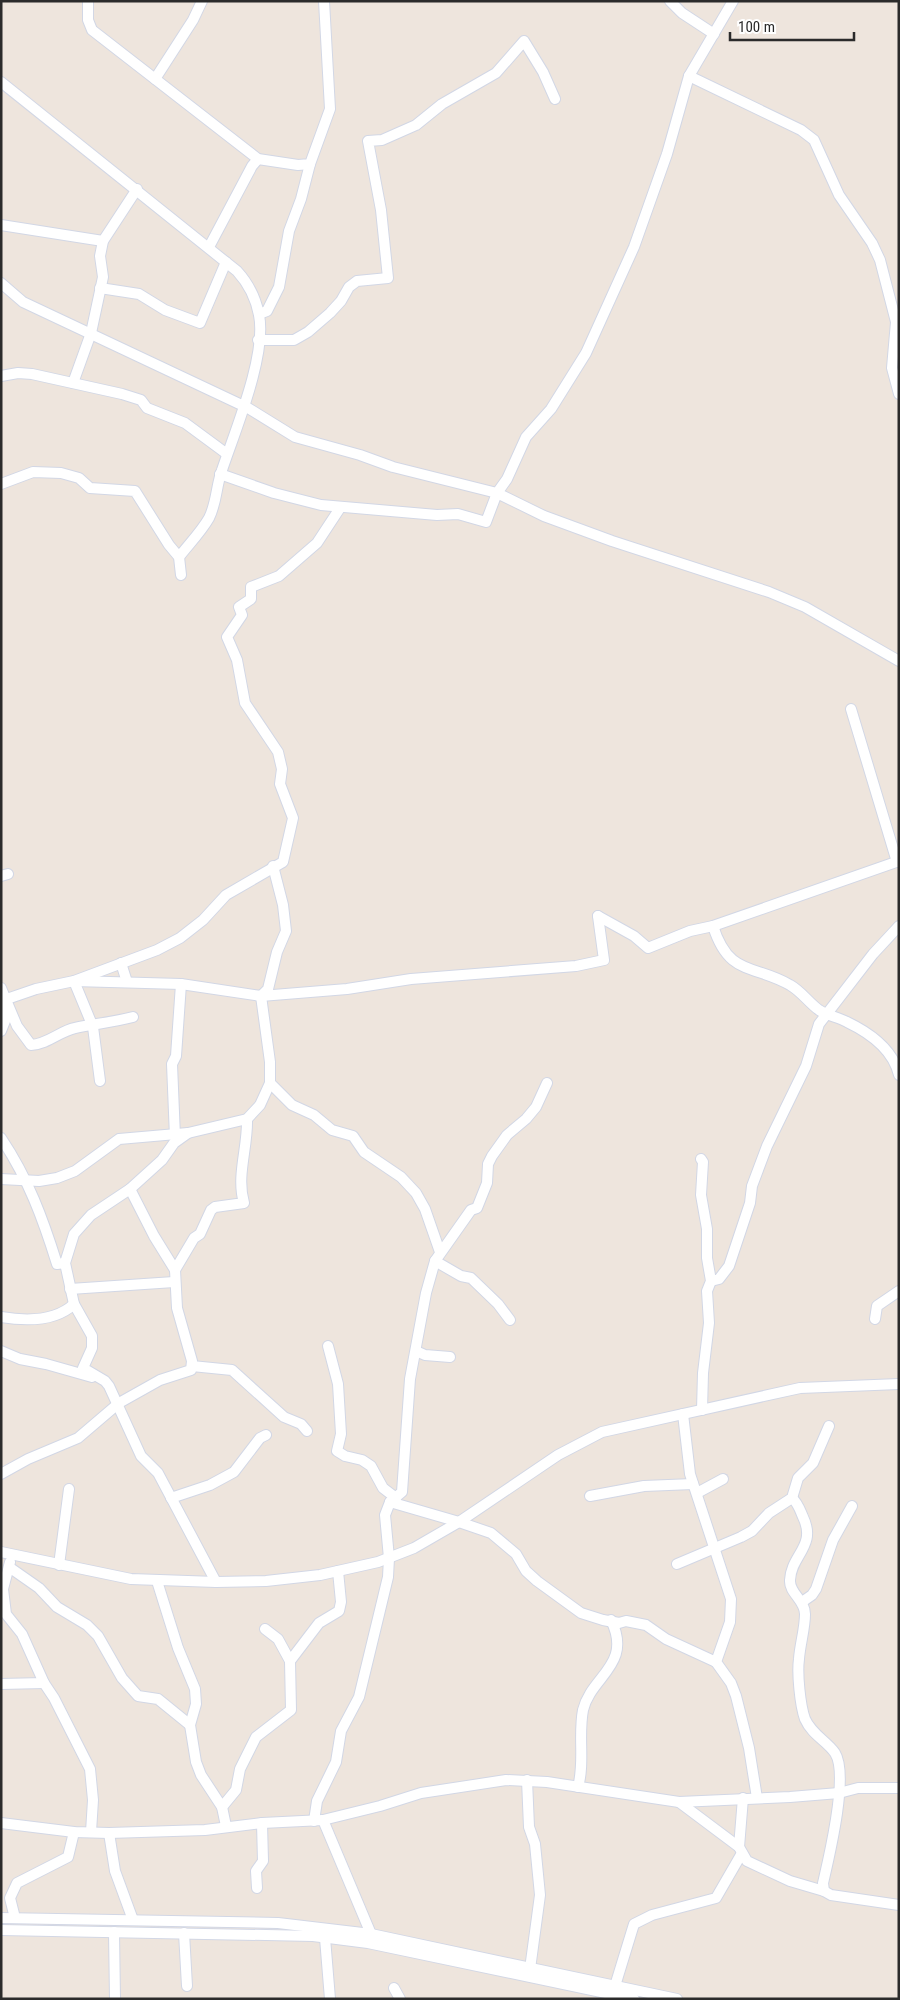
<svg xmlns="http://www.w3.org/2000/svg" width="900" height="2000" font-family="'Roboto Condensed',sans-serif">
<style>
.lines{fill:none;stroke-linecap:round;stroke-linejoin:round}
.minor-casing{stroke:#d2d7e5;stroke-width:12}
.minor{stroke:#fff;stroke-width:10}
</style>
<rect width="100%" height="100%" fill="#eee5dd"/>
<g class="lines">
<g class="minor-casing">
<g id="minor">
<path d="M 88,1 L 88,20 L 92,30 L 258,159 L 298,165 L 310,164 L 330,109 L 324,1"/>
<path d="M 670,1 L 682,13 L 714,34"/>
<path d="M 689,76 L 801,130 L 814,140 L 839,195 L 872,243 L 880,260 L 896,322 L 892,368 L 899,394"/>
<path d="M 155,79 L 193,20 L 202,1"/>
<path d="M 1,82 L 237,271 C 248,283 256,299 259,315 C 267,355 235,431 222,470 C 216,486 217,502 209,518 C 201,532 189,544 179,557"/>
<path d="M 1,225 L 103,241"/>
<path d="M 209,247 L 252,166 L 258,159"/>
<path d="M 1,283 L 23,302 L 248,408 L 295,437 L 360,455 L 393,467 L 497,493 L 544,516 L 612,541 L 769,592 L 805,607 L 899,661"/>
<path d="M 100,288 L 139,294 L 165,310 L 200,323 L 226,262"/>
<path d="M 259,314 L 267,311 L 279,287 L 289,231 L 301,199 L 310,164"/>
<path d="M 258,340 L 294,340 L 308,332 L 330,313 L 341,301 L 349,287 L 357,281 L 388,278 L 381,210 L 368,141 L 382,140 L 416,125 L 442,104 L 496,73 L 524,41 L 543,72 L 555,99"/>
<path d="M 1,376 L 18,373 L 32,374 L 122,394 L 141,400 L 147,408 L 185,423 L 227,454"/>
<path d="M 73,383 L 91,333 L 103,277 L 100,256 L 103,241 L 137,189"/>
<path d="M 220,474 L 274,493 L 321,505 L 437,515 L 458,514 L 486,522 L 497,493 L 507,479 L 526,437 L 551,409 L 586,353 L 634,247 L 667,154 L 689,76 L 733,1"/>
<path d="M 1,484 L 33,472 L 61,473 L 79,478 L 90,488 L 135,491 L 169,545 L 179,557 L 181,575"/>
<path d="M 851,709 L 897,862"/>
<path d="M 1,876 L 8,874"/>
<path d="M 598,916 L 634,936 L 648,948 L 690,931 L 713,926 L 899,861"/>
<path d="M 713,926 C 729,977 754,964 790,985 C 801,991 809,1003 819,1010 C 828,1016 838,1017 847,1022 C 870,1033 893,1049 899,1075"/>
<path d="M 121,963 L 127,982"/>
<path d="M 1,988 L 17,1026 L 31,1045 C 48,1044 60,1031 75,1028 C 94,1024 114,1022 133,1017"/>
<path d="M 1,1001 L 36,989 L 74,981 L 181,984 L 261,996 L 347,989 L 411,979 L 576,966 L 604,960 L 598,916"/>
<path d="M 1,1031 L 7,1016 L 6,1005"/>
<path d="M 100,1081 L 93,1027 L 74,981 L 157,950 L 180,938 L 203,920 L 226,895 L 283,862 L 293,818 L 280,784 L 282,769 L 278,752 L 245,703 L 237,660 L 227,637 L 242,615 L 239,607 L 251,599 L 251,587 L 279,576 L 317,543 L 340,508"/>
<path d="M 270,1083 L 292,1105 L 314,1115 L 332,1130 L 353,1136 L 364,1152 L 401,1177 L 416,1193 L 425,1209 L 440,1252"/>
<path d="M 175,1137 L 172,1064 L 176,1056 L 181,984"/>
<path d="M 1,1138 C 28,1178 43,1219 57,1264 L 65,1263"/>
<path d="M 701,1159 L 703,1162 L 701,1195 L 707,1229 L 707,1258 L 711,1281 L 707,1291 L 709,1323 L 703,1373 L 702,1410"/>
<path d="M 1,1179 L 39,1181 L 57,1178 L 75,1171 L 119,1139 L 188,1133"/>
<path d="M 130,1189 L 154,1236 L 175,1270"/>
<path d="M 435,1261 L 461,1276 L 471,1278 L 498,1304 L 510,1320"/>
<path d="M 711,1281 L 719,1279 L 729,1266 L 750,1203 L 752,1186 L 767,1146 L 806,1066 L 819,1024 L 873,954 L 899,926"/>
<path d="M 70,1289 L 174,1282"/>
<path d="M 1,1317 C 25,1321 55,1322 74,1304"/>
<path d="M 875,1319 L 877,1306 L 899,1291"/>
<path d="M 328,1346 L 338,1384 L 341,1434 L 337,1451 L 345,1456 L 362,1460 L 371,1466 L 383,1488 L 396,1498"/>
<path d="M 1,1351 L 20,1359 L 46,1364 L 92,1377"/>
<path d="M 416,1351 L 425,1355 L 450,1357"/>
<path d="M 192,1366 L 232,1370 L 284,1417 L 301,1424 L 307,1431"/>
<path d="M 683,1414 L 690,1474 L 731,1599 L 730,1622 L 716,1662 L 731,1683 L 736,1696 L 749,1748 L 757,1798"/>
<path d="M 1,1474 L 28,1459 L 78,1438 L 119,1403 L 160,1380 L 191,1370 L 192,1361 L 177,1308 L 175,1270 L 194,1238 L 200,1234 L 211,1210 L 215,1207 L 244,1203 C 236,1176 248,1147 247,1119"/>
<path d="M 697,1493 L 723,1479"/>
<path d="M 590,1496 L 644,1486 L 693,1484"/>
<path d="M 171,1498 L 210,1485 L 234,1472 L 260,1438 L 266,1435"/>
<path d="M 792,1498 C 798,1503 800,1510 803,1517 C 817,1546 791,1555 790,1580 C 789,1593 805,1600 805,1614 C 805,1629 800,1644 799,1659 C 797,1673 800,1705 805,1719 C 812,1735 827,1741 835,1753 C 849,1775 829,1857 823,1883 L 824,1891"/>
<path d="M 390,1502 L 459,1522 L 491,1533 L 516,1554 L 526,1571 L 537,1581 L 581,1613 L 603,1620 L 619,1623 L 626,1621 L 646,1625 L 666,1639 L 716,1662"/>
<path d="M 1,1552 L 131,1579 L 216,1582 L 266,1581 L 320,1575 L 378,1562 L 414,1548 L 459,1522 L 558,1455 L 602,1432 L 800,1388 L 899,1384"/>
<path d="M 677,1564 L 741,1537 L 752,1531 L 769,1513 L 792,1498 L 798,1478 L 813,1463 L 829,1426"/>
<path d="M 59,1565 L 69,1489"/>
<path d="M 9,1567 L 39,1588 L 57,1607 L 87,1625 L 98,1636 L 122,1678 L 138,1696 L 158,1699 L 190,1725"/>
<path d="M 157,1581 L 178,1648 L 195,1689 L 196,1704 L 190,1725 L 196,1762 L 201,1775 L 222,1807 L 226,1826"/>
<path d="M 216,1582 L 158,1473 L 141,1456 L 109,1386 L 105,1381 L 83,1368 L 92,1348 L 92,1336 L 74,1304 L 65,1263 L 74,1234 L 91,1215 L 130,1189 L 162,1160 L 174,1143 L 188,1133 L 247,1119 L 260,1105 L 270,1083 L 270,1062 L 261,996 L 268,989 L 277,952 L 286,931 L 283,905 L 273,866"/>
<path d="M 802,1602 L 812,1595 L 816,1589 L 833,1540 L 852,1506"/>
<path d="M 290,1661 L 319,1623 L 339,1611 L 341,1602 L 338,1571"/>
<path d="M 44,1683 L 54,1698 L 90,1769 L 93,1800 L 91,1832"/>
<path d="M 1,1684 L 44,1683 L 22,1634 L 6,1614 L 3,1589 L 10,1562"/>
<path d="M 527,1780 L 529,1827 L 535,1844 L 540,1895 L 530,1969"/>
<path d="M 578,1787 C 585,1762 578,1736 583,1710 C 591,1676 633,1665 611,1620"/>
<path d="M 679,1802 L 739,1847 L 747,1861 L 790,1881 L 824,1891 L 831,1895 L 899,1905"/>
<path d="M 222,1807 L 236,1790 L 240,1769 L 256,1737 L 291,1710 L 290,1661 L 278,1639 L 265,1629"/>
<path d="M 323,1820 L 371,1934"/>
<path d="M 314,1821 L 317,1801 L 336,1762 L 341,1731 L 359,1697 L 388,1577 L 389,1558 L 385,1515 L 390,1502 L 402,1492 L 410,1379 L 426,1293 L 435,1261 L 471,1210 L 477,1208 L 487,1183 L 488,1164 L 492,1156 L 507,1135 L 526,1119 L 536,1107 L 547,1083"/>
<path d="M 1,1823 L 74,1832 L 109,1833 L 205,1830 L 262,1823 L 323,1820 L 380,1806 L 421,1793 L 506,1780 L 547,1782 L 679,1802 L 790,1797 L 839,1793 L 858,1788 L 899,1788"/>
<path d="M 109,1833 L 115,1871 L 133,1920"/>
<path d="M 739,1847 L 743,1798"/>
<path d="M 257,1888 L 256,1871 L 263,1861 L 262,1823"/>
<path d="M 1,1918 L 278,1923 L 371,1934 L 677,1999"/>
<path d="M 15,1918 L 10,1898 L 17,1883 L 68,1857 L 74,1832"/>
<path d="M 1,1930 L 313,1936 L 368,1943 L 634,1999"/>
<path d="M 114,1932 L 115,1999"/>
<path d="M 184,1933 L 187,1986"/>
<path d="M 325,1938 L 330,1999"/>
<path d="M 615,1986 L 634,1924 L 652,1915 L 716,1898 L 742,1853"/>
<path d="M 394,1988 L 400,1999"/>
</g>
</g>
<use href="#minor" class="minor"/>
</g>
<rect width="900" height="2000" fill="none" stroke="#2b2b2b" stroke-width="5"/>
<path d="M730 32v8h124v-8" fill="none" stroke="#2b2b2b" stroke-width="2.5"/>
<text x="738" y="32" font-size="15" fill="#2b2b2b" stroke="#ffffff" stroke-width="4" paint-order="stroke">100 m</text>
</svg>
